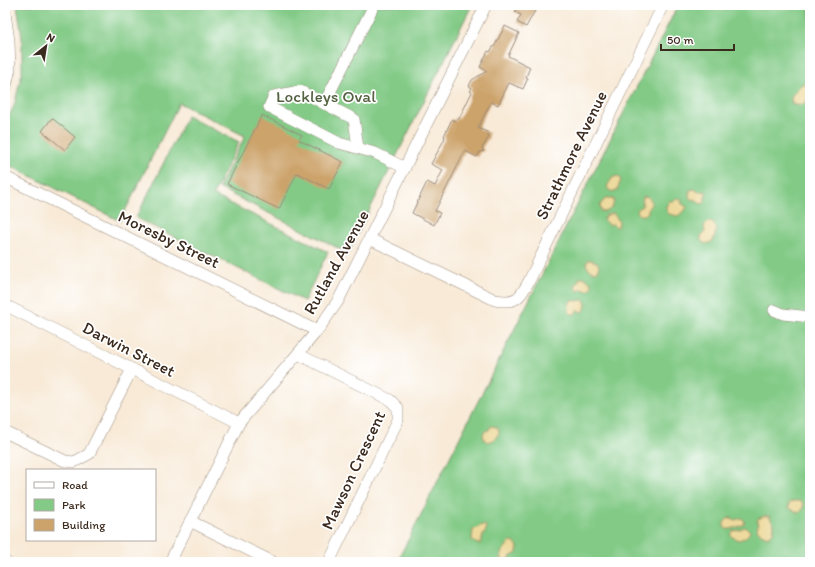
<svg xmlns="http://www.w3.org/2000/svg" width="815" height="567" font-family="Itim,sans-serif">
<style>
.green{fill:#82ca86;stroke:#5e7a52}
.sand{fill:#eeda9e;stroke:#94825e}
.building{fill:#cca36b}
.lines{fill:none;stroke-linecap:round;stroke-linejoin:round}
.minor-casing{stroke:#9a8a7a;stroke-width:12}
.minor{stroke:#fff;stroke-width:11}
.labels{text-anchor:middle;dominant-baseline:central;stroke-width:3.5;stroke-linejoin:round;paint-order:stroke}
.park-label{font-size:17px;fill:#546242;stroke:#fff}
.street-label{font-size:17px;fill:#3b2a1e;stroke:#fff}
</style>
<rect width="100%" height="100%" fill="#fff"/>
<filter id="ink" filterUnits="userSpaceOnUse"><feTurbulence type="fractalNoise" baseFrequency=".025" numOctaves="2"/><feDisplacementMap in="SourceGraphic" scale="8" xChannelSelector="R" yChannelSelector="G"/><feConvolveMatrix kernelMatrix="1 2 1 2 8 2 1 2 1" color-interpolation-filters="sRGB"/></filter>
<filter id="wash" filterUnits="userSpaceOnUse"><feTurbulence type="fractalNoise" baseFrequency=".012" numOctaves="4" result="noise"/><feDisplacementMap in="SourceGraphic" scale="16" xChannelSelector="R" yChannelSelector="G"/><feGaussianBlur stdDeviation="0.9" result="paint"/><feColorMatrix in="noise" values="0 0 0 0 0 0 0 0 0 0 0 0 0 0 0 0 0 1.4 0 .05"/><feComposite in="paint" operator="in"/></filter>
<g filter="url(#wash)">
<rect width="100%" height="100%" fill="#f8ead7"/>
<g class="green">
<path d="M 17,5 L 472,5 L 348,253 L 219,188 L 245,136 L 179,103 L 120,221 L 5,163 L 5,124 L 14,106 L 22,73 L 22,37 Z"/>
<path d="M 678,5 L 810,5 L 810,562 L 397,562 Z"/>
<path d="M 187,116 L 239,142 L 213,195 L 328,252 L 304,301 L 136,218 Z"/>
</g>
<g class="sand">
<path d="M 802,84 L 807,84 L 810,85 C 810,96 808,106 795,105 L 792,104 L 791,97 L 796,90 Z"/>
<path d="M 617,176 L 619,177 L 621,180 L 617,190 L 614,192 L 610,191 L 607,187 C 608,184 611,181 612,178 Z"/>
<path d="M 695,189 L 698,192 L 704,191 L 707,193 L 705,197 L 705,202 L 703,204 L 699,203 L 697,200 L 691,199 L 689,197 L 690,190 Z"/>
<path d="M 646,196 C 652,199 653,204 648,208 L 648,212 L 645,215 L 639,215 L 637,210 L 642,206 L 643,197 Z"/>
<path d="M 606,198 L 612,198 L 614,200 C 614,206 609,212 603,212 L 601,210 L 600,205 Z"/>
<path d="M 678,198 L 682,199 L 681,203 L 687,207 L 686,209 L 678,216 L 669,214 L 666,210 L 666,207 L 669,201 L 674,201 Z"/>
<path d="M 613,213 L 619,221 L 618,226 L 616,227 L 613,224 L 609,225 L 603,220 L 605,216 Z"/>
<path d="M 708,222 L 713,223 L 717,229 L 713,241 L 706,244 L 701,241 L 701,236 L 705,232 L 704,226 Z"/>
<path d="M 588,260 L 592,260 L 598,263 L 599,268 L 598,271 L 594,272 L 588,268 L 586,264 Z"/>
<path d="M 582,277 L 584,277 L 592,284 L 592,287 L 588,291 L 582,289 L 578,291 L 575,286 L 578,282 L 579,278 Z"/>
<path d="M 572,300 L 577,301 L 582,300 L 585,301 L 586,306 L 584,311 L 581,312 L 578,310 L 575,314 L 570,314 C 568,310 568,303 572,300 Z"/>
<path d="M 493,426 L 498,428 L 499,433 L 494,440 L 487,442 L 484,439 L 483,434 L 485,431 L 489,430 L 490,427 Z"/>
<path d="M 793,501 L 800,501 L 804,504 L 802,510 L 799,513 L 789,508 L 789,503 Z"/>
<path d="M 764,516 L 769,516 L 774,525 L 773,533 L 768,537 L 761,534 L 757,529 L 758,526 L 757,521 L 758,519 Z"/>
<path d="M 729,518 L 732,518 L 735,520 L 742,518 L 745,522 L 744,524 C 741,526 730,530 726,529 C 722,525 724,521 729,518 Z"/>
<path d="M 482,525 L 486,526 L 486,531 L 483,535 L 481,543 L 477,544 L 472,540 L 473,530 Z"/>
<path d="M 744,527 L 747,528 L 750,531 C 749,536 743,539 738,540 L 731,536 L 731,533 L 733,531 L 739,530 Z"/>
<path d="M 513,542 L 518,546 L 517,553 L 510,557 L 510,562 L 500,562 L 502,559 L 501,553 L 509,543 Z"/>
</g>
<g id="blocks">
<g class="building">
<path d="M 518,5 L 538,5 L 526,27 L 517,22 L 521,15 L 515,12 Z"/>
<path d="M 505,26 L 519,33 L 508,56 L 530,67 L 526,77 L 528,78 L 523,89 L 509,83 L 498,105 L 491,102 L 478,128 L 489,133 L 488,135 L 489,137 L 482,148 L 484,151 L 480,152 L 477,157 L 465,151 L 435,211 L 440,213 L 434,225 L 412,213 L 427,182 L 435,186 L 443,170 L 431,164 L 444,140 L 445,136 L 444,136 L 452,119 L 455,121 L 457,118 L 459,119 L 472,92 L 470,91 L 472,88 L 469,86 L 472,80 L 487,71 L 480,67 L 488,51 L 490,52 L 493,47 L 494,47 Z"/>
<path d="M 262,115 L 302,135 L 299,140 L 343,162 L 329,189 L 297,173 L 279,209 L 227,184 Z"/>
<path d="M 52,118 L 75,137 L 65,150 L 42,131 Z"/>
</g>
</g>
</g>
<g filter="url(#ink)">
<use href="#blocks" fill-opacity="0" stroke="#9a8a7a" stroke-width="1"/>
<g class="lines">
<g class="minor-casing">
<g id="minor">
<path d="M 5,13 L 9,41 L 10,69 L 5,90"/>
<path d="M 324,104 L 374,5"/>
<path d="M 358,148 L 354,119 L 300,91 L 274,96 L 269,107 L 339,143 L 375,153 L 405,168"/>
<path d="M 5,177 L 317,331"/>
<path d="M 370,239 L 495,300 C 516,304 520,298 529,281 L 663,5"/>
<path d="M 5,305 L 239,423"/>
<path d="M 774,310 L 783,314 L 810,317"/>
<path d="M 298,354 L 390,400 L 398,408 L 398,420 L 329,562"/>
<path d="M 5,432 L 65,461 L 74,462 L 89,454 L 132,369"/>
<path d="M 190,521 L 273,562"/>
<path d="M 5,562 L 6,562"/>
<path d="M 170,562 L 239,423 L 317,331 L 338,301 L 486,5"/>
</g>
</g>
<use href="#minor" class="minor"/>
</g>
</g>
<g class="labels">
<g class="park-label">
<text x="326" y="96">Lockleys Oval</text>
</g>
<g class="street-label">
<text transform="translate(571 155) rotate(-64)">Strathmore Avenue</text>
<text transform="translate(169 239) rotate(26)">Moresby Street</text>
<text transform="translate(336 262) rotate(-61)">Rutland Avenue</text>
<text transform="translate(129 349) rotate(27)">Darwin Street</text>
<text transform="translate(353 470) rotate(-65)">Mawson Crescent</text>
</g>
</g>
<rect width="815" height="567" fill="none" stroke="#fff" stroke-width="20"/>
<rect x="26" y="469" width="130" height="72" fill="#ffffff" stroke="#b1aaa5"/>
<rect x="34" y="482" width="20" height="6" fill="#ffffff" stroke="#b1aaa5"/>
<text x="62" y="489" font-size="12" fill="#3b2a1e">Road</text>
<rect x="34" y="499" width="20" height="12" fill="#82ca86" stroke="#b1aaa5"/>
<text x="62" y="509" font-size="12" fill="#3b2a1e">Park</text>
<rect x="34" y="519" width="20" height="12" fill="#cca36b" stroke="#b1aaa5"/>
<text x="62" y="529" font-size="12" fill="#3b2a1e">Building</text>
<g transform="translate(46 46) rotate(30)" stroke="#ffffff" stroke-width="3" paint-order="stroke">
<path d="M0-3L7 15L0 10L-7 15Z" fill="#3b2a1e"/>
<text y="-6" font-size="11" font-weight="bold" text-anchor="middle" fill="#3b2a1e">N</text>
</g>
<path d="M661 44v6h73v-6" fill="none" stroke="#3b2a1e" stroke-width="2"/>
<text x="667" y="44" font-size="12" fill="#3b2a1e" stroke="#ffffff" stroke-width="3" paint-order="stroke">50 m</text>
</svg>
